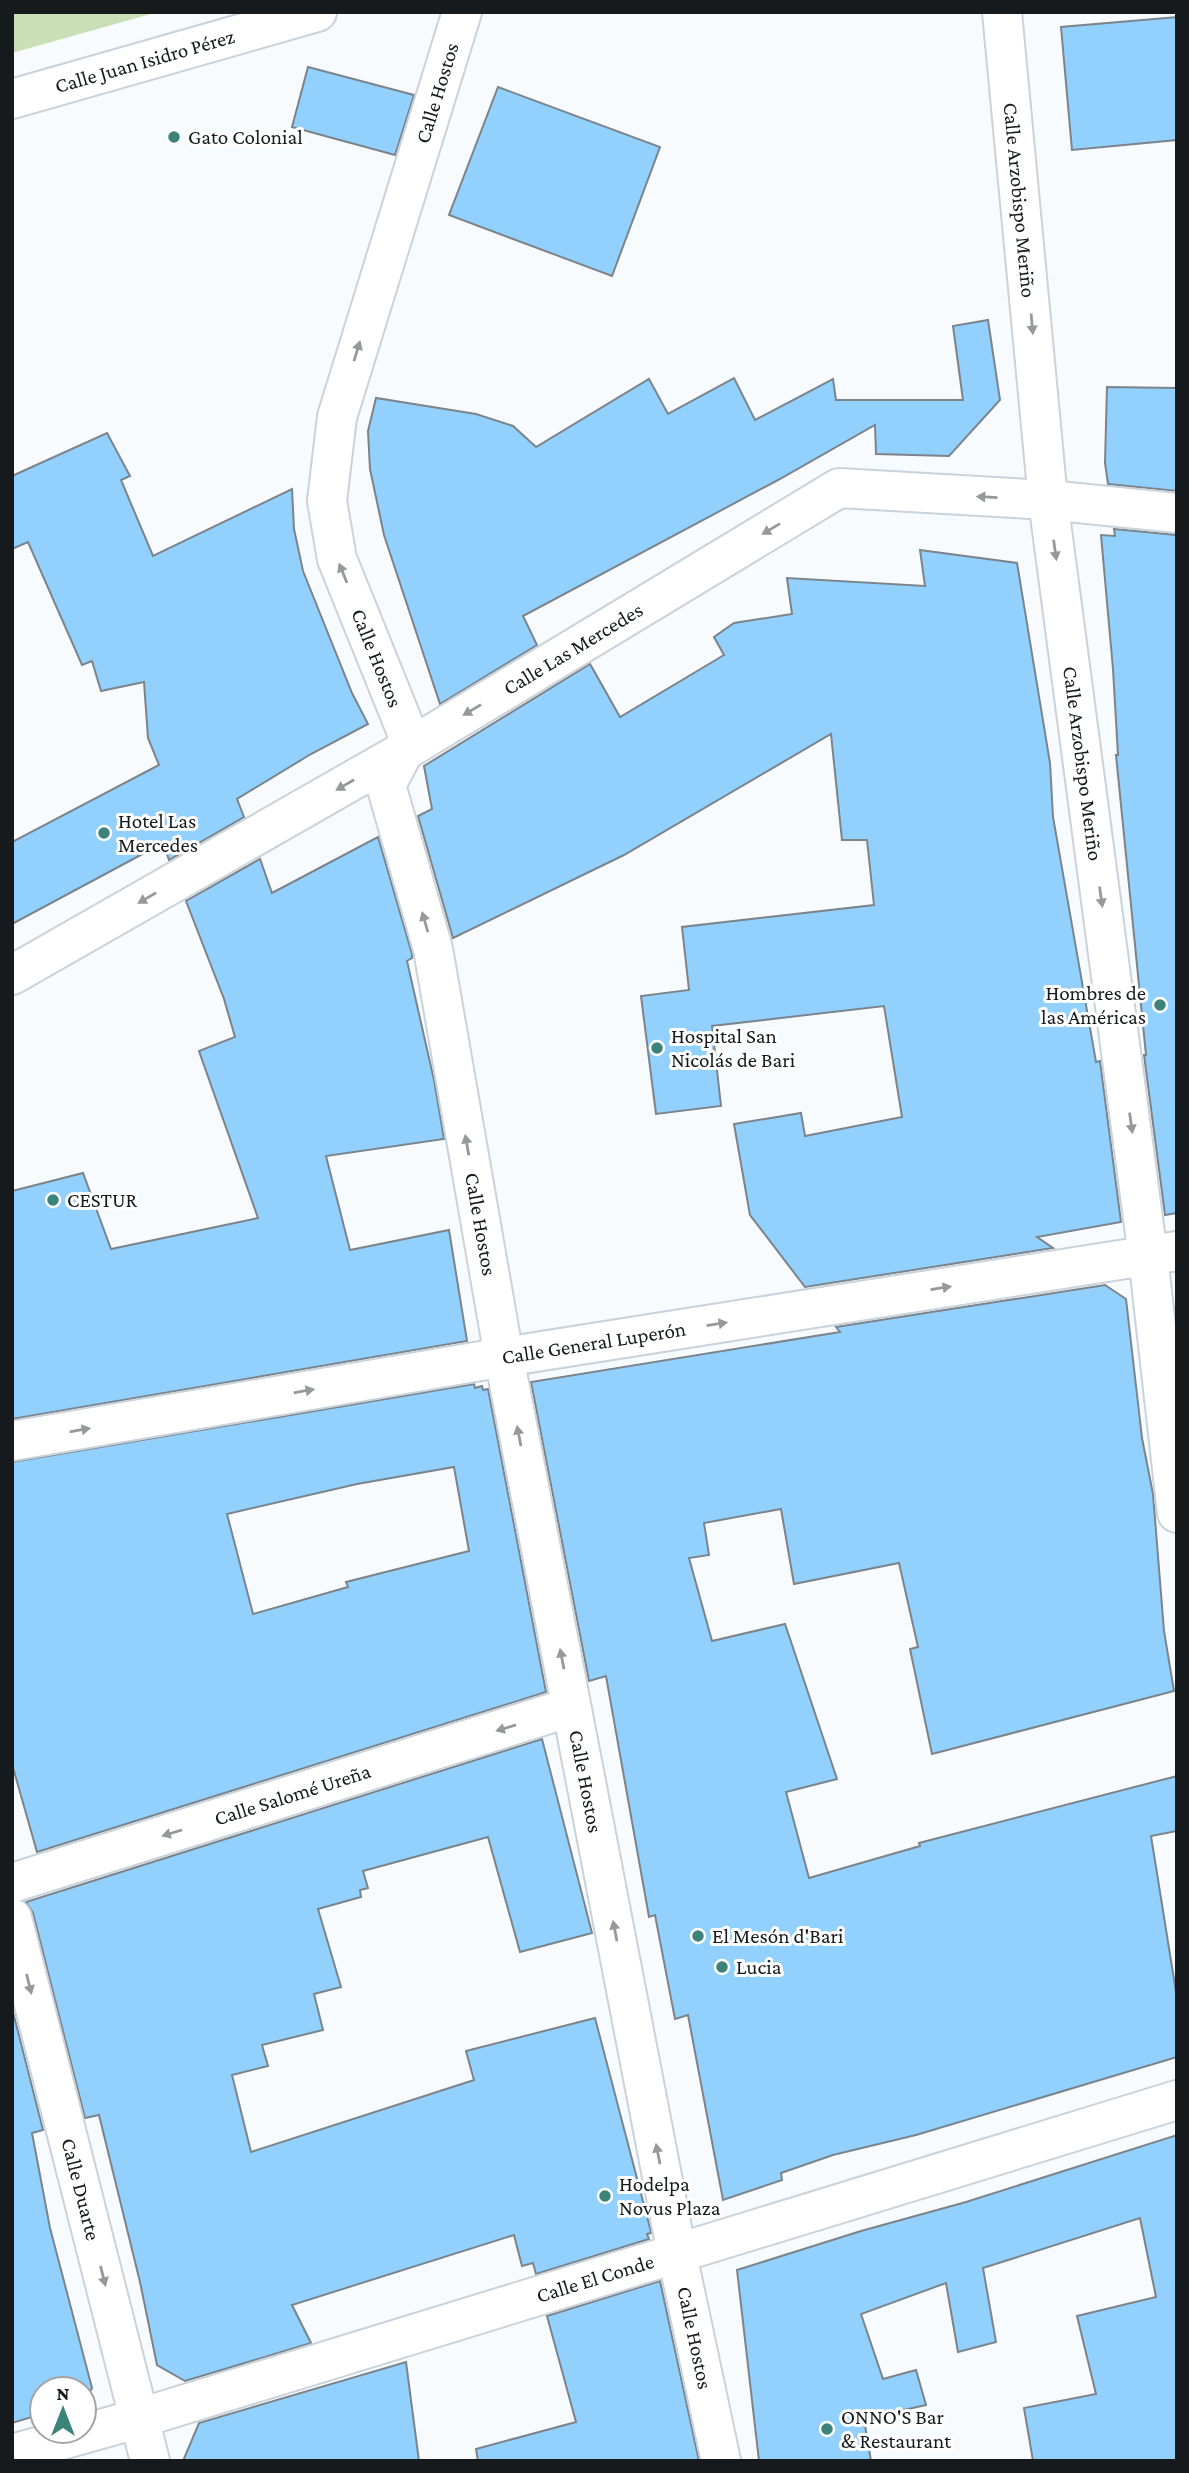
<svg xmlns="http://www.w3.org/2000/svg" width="1189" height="2473" font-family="'Crimson Pro',serif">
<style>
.green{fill:#c9e0b7}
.building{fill:#92d1fe;stroke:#7b848b;stroke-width:2;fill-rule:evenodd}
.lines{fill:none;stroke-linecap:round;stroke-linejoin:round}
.minor-casing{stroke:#c9d3db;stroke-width:42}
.minor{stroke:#fff;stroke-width:38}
.oneway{fill:#969899}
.poi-dot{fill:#3c837c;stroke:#fff;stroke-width:2.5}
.labels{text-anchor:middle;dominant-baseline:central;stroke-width:6;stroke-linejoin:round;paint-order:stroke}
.street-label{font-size:21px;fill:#161a1d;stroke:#fff}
.poi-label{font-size:21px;fill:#161a1d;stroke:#fff;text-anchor:start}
</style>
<rect width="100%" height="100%" fill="#f7fbfe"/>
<path class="green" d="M 12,12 L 158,12 L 12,53 Z"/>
<g class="building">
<path d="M 1177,17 L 1177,140 L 1072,150 L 1061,27 Z"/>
<path d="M 308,67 L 414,95 L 395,155 L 292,127 Z"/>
<path d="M 498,87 L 660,147 L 612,276 L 449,215 Z"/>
<path d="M 988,320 L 1000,400 L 949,456 L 876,454 L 875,425 L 778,480 L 523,616 L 537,645 L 440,704 L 384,535 L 370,469 L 368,431 L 376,398 L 476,414 L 513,426 L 536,447 L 649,379 L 668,414 L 734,378 L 755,420 L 833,379 L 836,400 L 963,400 L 953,326 Z"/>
<path d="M 1107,387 L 1177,388 L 1177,491 L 1108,484 L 1105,463 Z"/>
<path d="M 107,433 L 130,476 L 121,480 L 153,556 L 292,489 L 294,529 L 303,571 L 352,693 L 368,724 L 311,754 L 237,799 L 244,817 L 169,860 L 163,843 L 12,924 L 12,842 L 159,765 L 148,738 L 144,682 L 101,691 L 92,661 L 82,665 L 28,542 L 12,549 L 12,476 Z"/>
<path d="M 1114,529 L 1177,535 L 1177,1213 L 1165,1215 L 1144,1055 L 1146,1055 L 1116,755 L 1118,755 L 1113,669 L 1101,535 L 1115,536 Z"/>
<path d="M 920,550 L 1017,563 L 1050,763 L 1053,817 L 1096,1062 L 1100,1061 L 1121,1222 L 1037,1237 L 1053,1248 L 805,1287 L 750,1215 L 734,1124 L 801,1113 L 805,1136 L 902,1117 L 884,1006 L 712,1026 L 721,1106 L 656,1114 L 641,996 L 689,990 L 682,927 L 874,905 L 867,840 L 842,840 L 831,734 L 624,855 L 453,938 L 418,816 L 432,809 L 424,766 L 590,664 L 620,717 L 724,655 L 714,637 L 734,623 L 792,614 L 787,578 L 925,586 Z"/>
<path d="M 378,837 L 412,954 L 412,958 L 407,961 L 434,1080 L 444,1139 L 326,1156 L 350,1250 L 449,1230 L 467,1341 L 12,1419 L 12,1191 L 83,1173 L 111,1249 L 258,1218 L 199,1051 L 235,1037 L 224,999 L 186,901 L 260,859 L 272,893 Z"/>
<path d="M 1105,1285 L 1126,1299 L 1142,1438 L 1153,1494 L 1164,1631 L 1174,1691 L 932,1754 L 910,1649 L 918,1647 L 899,1563 L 794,1584 L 781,1509 L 704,1523 L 709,1555 L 689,1558 L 712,1641 L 785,1624 L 837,1779 L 786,1792 L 809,1878 L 920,1846 L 919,1843 L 1177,1776 L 1177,1831 L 1151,1836 L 1177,1998 L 1177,2057 L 916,2135 L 833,2155 L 781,2173 L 782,2180 L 723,2200 L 688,2015 L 675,2019 L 655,1915 L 649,1917 L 606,1676 L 589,1681 L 531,1382 L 840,1332 L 836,1327 Z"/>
<path d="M 474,1384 L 475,1388 L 482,1386 L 483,1390 L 488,1389 L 546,1692 L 37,1852 L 12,1764 L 12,1462 ZM 454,1467 L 469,1551 L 346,1582 L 348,1587 L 253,1614 L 227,1514 L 357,1484 Z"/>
<path d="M 542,1739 L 592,1933 L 520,1952 L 488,1837 L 363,1871 L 368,1888 L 360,1890 L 361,1897 L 318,1909 L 341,1987 L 314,1994 L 323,2030 L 262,2045 L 268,2066 L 232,2075 L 251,2152 L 474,2080 L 466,2051 L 595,2018 L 650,2228 L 651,2233 L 647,2234 L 649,2239 L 536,2274 L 533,2263 L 522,2266 L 514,2235 L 292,2305 L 311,2343 L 185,2381 L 157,2365 L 140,2282 L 99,2115 L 85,2118 L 33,1913 L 26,1902 Z"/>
<path d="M 12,2008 L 43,2130 L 32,2133 L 50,2228 L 92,2388 L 84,2401 L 84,2389 L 42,2389 L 42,2414 L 12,2423 Z"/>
<path d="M 1177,2135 L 1177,2461 L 1033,2461 L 1024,2408 L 1096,2394 L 1077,2316 L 1156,2297 L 1140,2218 L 983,2268 L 996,2342 L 958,2352 L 946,2283 L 861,2314 L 883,2379 L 916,2370 L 926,2405 L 864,2419 L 871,2461 L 759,2461 L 737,2270 L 861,2231 L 966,2202 Z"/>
<path d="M 660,2281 L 699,2461 L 478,2461 L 476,2449 L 576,2422 L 547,2316 Z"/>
<path d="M 406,2362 L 419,2461 L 183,2461 L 199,2423 Z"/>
</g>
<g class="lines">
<g class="minor-casing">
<g id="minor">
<path id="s1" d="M 462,12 L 337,417 L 327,501 L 337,559 L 408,735 L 404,751 L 386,785 L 433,949 L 504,1357 L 677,2254 L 721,2461"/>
<path id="s2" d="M 1002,12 L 1048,500 L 1148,1256 L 1177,1513"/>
<path id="s3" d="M 12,99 L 317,12"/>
<path id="s4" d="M 12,975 L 404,751 L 839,488 L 1048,500 L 1177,513"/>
<path id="s5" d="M 12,1441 L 504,1357 L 1177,1251"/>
<path id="s6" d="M 12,1883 L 571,1707"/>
<path id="s7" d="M 12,1918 L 150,2461"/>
<path id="s8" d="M 12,2454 L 140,2418 L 1177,2100"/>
</g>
</g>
<use href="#minor" class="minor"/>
</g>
<defs><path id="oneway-solid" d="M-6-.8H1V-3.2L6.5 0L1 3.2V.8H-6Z" transform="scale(1.75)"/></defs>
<g class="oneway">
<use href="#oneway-solid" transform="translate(1032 324) rotate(85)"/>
<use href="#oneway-solid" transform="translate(357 351) rotate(-73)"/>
<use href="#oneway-solid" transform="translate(987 497) rotate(-177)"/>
<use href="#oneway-solid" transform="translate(771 529) rotate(149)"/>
<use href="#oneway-solid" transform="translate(1055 550) rotate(82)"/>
<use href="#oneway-solid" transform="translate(343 573) rotate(-112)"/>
<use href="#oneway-solid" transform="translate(472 710) rotate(149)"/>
<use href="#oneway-solid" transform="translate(345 785) rotate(150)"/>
<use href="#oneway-solid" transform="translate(1101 897) rotate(82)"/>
<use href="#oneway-solid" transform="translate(147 898) rotate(150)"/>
<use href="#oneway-solid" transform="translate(425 922) rotate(-106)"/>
<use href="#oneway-solid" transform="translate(1131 1123) rotate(82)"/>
<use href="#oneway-solid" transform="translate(467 1145) rotate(-100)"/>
<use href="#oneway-solid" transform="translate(941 1288) rotate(-9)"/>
<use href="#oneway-solid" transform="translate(717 1324) rotate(-9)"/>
<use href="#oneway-solid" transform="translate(304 1391) rotate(-10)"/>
<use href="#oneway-solid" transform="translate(80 1430) rotate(-10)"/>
<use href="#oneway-solid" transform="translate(519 1436) rotate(-101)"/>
<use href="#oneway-solid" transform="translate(562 1659) rotate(-101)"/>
<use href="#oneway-solid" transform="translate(506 1728) rotate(163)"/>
<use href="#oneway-solid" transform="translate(172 1833) rotate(163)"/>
<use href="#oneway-solid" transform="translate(615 1931) rotate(-101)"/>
<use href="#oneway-solid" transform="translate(29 1984) rotate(76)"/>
<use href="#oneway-solid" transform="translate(658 2154) rotate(-101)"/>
<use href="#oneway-solid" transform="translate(103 2276) rotate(76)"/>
</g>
<g class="poi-dot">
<circle cx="174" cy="137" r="7"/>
<circle cx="104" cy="833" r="7"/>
<circle cx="1160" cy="1005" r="7"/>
<circle cx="657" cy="1048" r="7"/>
<circle cx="53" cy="1200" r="7"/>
<circle cx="698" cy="1936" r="7"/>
<circle cx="722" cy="1967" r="7"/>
<circle cx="605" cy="2196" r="7"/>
<circle cx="827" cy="2429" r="7"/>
</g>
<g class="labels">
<g class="street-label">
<text stroke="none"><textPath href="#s3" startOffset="138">Calle Juan Isidro Pérez</textPath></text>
<text transform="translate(437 93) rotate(-73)">Calle Hostos</text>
<text stroke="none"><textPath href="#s2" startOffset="189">Calle Arzobispo Meriño</textPath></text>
<text stroke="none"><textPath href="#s4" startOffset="649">Calle Las Mercedes</textPath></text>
<text stroke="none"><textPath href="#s1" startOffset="674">Calle Hostos</textPath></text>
<text stroke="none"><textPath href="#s2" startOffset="756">Calle Arzobispo Meriño</textPath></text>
<text stroke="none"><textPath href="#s1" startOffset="1262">Calle Hostos</textPath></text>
<text stroke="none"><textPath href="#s5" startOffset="590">Calle General Luperón</textPath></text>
<text stroke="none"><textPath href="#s1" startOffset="1829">Calle Hostos</textPath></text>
<text stroke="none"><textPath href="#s6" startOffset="294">Calle Salomé Ureña</textPath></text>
<text stroke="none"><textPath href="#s7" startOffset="280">Calle Duarte</textPath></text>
<text stroke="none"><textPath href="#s8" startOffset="609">Calle El Conde</textPath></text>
<text stroke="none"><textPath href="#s1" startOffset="2396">Calle Hostos</textPath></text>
</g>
<g class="poi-label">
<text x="188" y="137">Gato Colonial</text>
<text x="118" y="821">Hotel Las<tspan x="118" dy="24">Mercedes</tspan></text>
<text x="1146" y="993" text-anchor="end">Hombres de<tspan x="1146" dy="24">las Américas</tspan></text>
<text x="671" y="1036">Hospital San<tspan x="671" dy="24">Nicolás de Bari</tspan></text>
<text x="67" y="1200">CESTUR</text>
<text x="712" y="1936">El Mesón d'Bari</text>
<text x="736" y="1967">Lucia</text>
<text x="619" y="2184">Hodelpa<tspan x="619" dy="24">Novus Plaza</tspan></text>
<text x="841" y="2417">ONNO'S Bar<tspan x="841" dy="24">&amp; Restaurant</tspan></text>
</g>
</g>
<rect width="1189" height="2473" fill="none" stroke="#161a1d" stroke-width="28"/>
<g transform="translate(63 2410)"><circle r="33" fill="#ffffff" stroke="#a2a3a5" stroke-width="2"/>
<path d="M0-5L12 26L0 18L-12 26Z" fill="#3c837c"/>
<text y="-10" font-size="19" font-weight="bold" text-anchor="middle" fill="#161a1d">N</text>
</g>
</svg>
